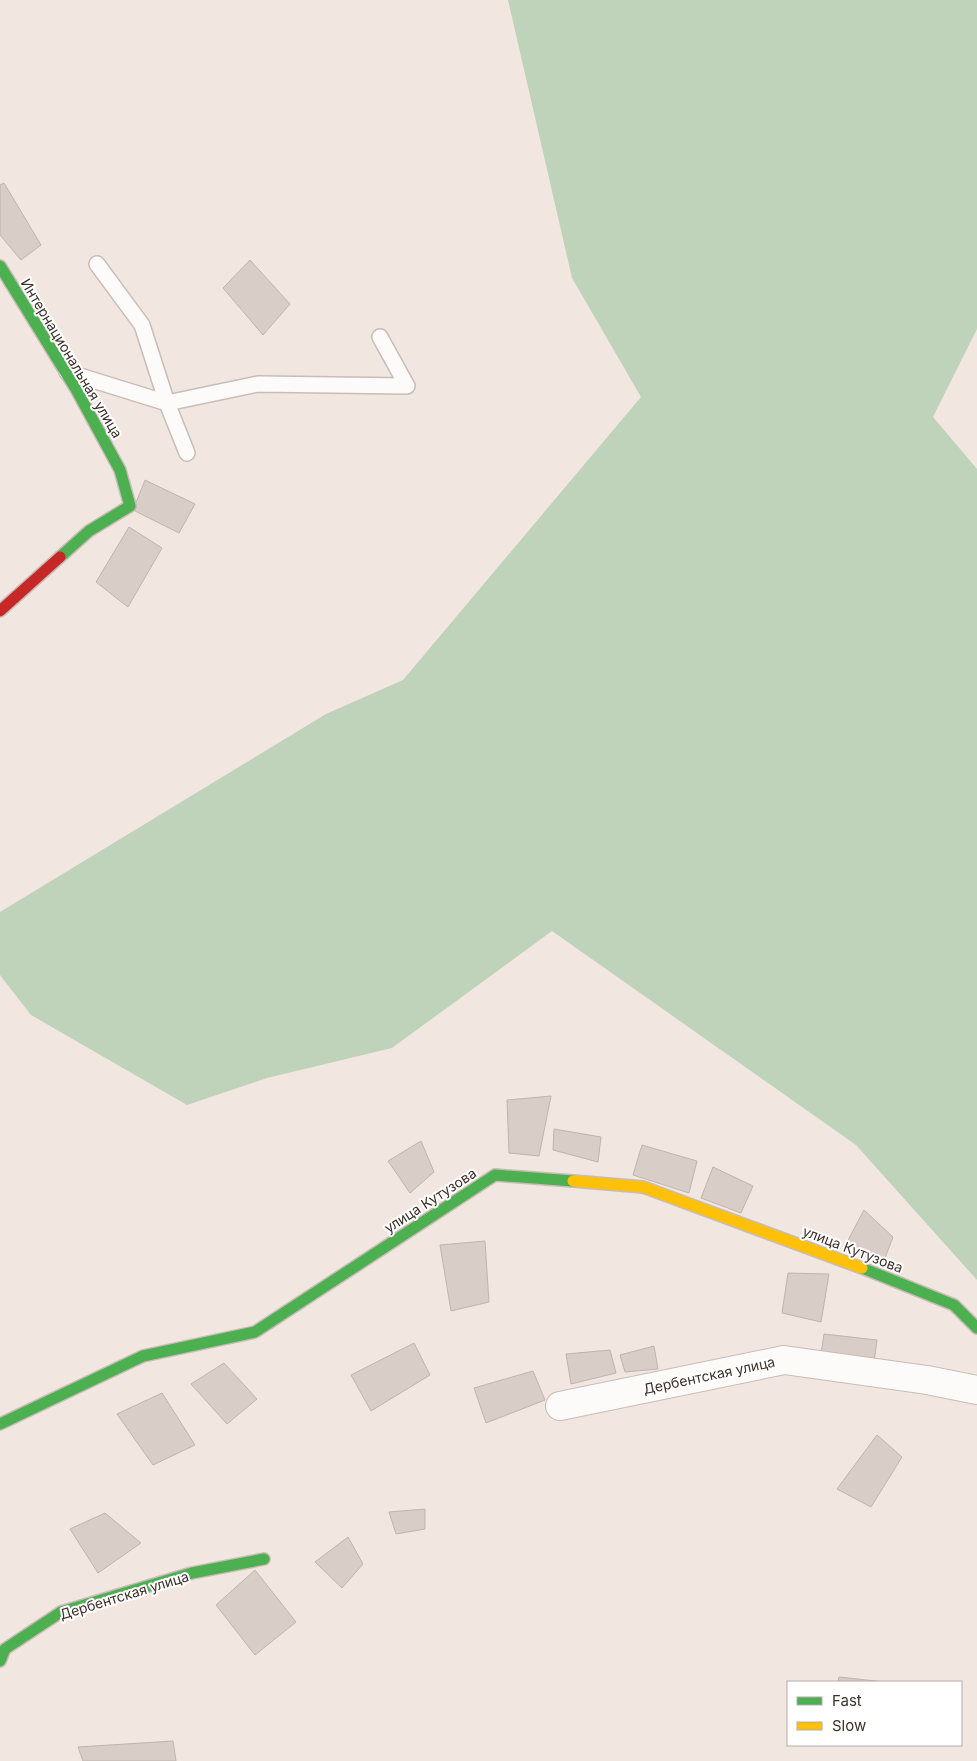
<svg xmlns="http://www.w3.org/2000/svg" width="977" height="1761" font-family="Inter,sans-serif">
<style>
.forest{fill:#bed3b9}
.building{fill:#d9cdc7;stroke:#c0b4af}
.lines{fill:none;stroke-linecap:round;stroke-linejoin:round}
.lane-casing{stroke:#c8bcb6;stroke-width:18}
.street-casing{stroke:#c8bcb6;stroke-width:30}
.fast-casing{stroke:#c8bcb6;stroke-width:14}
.slow-casing{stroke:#c8bcb6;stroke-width:14}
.jam-casing{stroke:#c8bcb6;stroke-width:14}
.lane{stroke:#fdfbfa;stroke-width:15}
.street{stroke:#fdfbfa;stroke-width:28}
.fast{stroke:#4caf50;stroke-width:11}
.slow{stroke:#ffc107;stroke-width:11}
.jam{stroke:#c62828;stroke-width:11}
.labels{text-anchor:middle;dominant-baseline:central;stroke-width:4;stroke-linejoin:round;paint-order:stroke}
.street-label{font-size:14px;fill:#3e302a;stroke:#fff}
</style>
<rect width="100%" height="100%" fill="#f2e6e1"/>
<path class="forest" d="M 508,0 L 977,0 L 977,329 L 933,417 L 977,469 L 977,1280 L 856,1145 L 552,931 L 392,1048 L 267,1078 L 187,1105 L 31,1015 L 0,975 L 0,912 L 326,714 L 403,680 L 641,397 L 572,278 Z"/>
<g class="building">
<path d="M 4,183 L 41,245 L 21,260 L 0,235 L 0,185 Z"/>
<path d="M 250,260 L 290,304 L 263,335 L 223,288 Z"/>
<path d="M 145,480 L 195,504 L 179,533 L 133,510 Z"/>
<path d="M 129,527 L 162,548 L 128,607 L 96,582 Z"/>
<path d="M 551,1096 L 539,1156 L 509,1153 L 507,1100 Z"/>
<path d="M 554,1129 L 601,1137 L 598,1162 L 553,1150 Z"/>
<path d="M 421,1141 L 434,1172 L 410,1193 L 388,1161 Z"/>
<path d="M 642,1145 L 697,1161 L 689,1193 L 633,1175 Z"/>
<path d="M 713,1167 L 753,1186 L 741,1213 L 701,1198 Z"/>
<path d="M 864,1210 L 893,1237 L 882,1266 L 846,1244 Z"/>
<path d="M 485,1241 L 489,1302 L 451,1311 L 440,1245 Z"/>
<path d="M 788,1273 L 829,1274 L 821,1322 L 782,1313 Z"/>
<path d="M 824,1334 L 877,1340 L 874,1362 L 821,1354 Z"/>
<path d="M 414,1343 L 430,1375 L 371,1411 L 351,1375 Z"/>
<path d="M 654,1346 L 658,1369 L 625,1372 L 620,1355 Z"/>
<path d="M 610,1350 L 616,1373 L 571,1384 L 566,1354 Z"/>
<path d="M 224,1363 L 257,1399 L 227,1424 L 191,1384 Z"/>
<path d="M 533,1371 L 545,1400 L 486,1423 L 474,1388 Z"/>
<path d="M 162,1393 L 195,1445 L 153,1465 L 117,1414 Z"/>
<path d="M 877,1435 L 902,1457 L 871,1507 L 837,1489 Z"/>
<path d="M 425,1509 L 425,1529 L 396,1534 L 389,1512 Z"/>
<path d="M 105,1513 L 141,1543 L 98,1573 L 70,1529 Z"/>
<path d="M 348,1537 L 363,1564 L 342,1588 L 315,1562 Z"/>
<path d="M 255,1570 L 296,1622 L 255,1655 L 216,1605 Z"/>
<path d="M 839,1677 L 885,1682 L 838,1682 Z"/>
<path d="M 173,1741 L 176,1761 L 83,1761 L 78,1747 Z"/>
</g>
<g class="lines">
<g class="lane-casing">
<g id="lane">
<path d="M 97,264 L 142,325 L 167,403 L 258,384 L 407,386 L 380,337"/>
<path d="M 67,372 L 167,403 L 187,453"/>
</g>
</g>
<g class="street-casing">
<path id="street" d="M 560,1406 L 784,1360 L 927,1380 L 977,1390"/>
</g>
<g class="fast-casing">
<g id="fast">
<path d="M 0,266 L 76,389 L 120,470 L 130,506 L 89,531 L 60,557"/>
<path d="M 862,1268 L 954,1305 L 977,1328"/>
<path d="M 0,1424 L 143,1356 L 255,1332 L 495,1175 L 573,1181"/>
<path d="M 0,1661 L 5,1649 L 61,1612 L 192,1573 L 264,1559"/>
</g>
</g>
<g class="slow-casing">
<path id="slow" d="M 573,1181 L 643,1187 L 862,1268"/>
</g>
<g class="jam-casing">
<path id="jam" d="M 0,611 L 60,557"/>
</g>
<use href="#lane" class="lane"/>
<use href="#street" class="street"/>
<use href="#fast" class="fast"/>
<use href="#slow" class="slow"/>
<use href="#jam" class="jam"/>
</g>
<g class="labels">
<g class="street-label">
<text transform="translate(72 358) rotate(59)">Интернациональная улица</text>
<text transform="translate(430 1200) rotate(-33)">улица Кутузова</text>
<text transform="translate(853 1249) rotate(21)">улица Кутузова</text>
<text transform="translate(709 1375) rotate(-12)">Дербентская улица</text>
<text transform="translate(124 1595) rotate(-17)">Дербентская улица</text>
</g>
</g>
<rect x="787" y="1681" width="175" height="65" fill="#ffffff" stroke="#b2acaa"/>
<rect x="797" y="1697" width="25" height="8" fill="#4caf50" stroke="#b2acaa"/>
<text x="832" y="1706" font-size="15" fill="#3e302a">Fast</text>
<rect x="797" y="1722" width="25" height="8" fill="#ffc107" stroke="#b2acaa"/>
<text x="832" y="1731" font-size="15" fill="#3e302a">Slow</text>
</svg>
